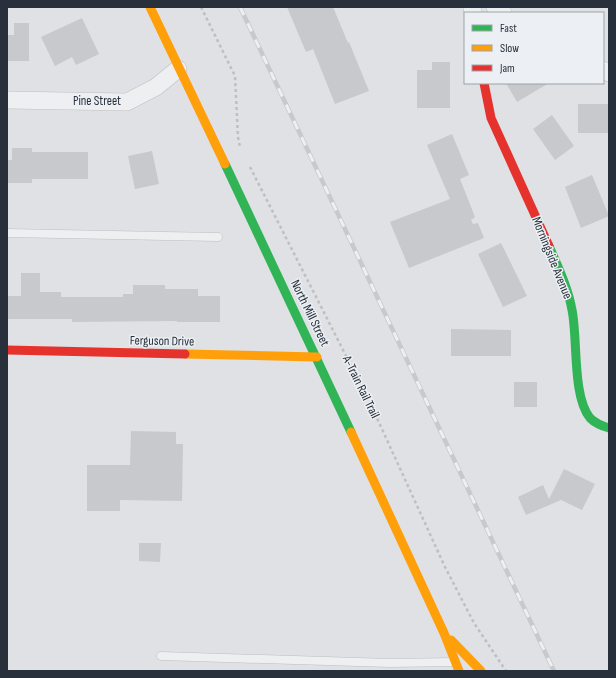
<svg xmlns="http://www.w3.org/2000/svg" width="616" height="678" font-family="'Sofia Sans Condensed',sans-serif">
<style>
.building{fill:#c7c9cc}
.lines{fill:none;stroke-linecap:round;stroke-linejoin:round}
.lane-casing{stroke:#bdbfc2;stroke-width:9}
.street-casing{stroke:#bdbfc2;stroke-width:18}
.path{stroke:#bdc0c2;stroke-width:2.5;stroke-dasharray:3 3;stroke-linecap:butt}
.lane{stroke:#eeeff1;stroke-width:8}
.street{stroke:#eeeff1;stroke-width:17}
.fast{stroke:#30b455;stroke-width:9}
.slow{stroke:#ff9f0a;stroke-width:9}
.jam{stroke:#e5322d;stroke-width:9}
.rail-casing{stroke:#c8c9cb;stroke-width:4.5}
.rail{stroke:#ecf0f4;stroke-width:3;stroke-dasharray:9;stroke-linecap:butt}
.labels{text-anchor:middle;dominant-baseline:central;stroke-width:3;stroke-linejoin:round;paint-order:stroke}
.street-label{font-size:13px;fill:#28303b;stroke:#ecf0f4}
</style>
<rect width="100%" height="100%" fill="#dfe1e4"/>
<g class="building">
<path d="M 287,7 L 333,7 L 348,43 L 349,42 L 369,91 L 335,104 L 313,49 L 306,52 Z"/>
<path d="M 82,18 L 99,54 L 76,65 L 72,57 L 55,66 L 41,37 Z"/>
<path d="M 14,23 L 29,23 L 29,61 L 7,61 L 7,35 L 14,35 Z"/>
<path d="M 432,62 L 450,62 L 450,108 L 417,108 L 417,70 L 432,70 Z"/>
<path d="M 506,83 L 549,83 L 517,102 Z"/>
<rect x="578" y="104" width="30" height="29"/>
<path d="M 552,115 L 574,146 L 555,160 L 533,129 Z"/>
<path d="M 452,134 L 469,175 L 460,179 L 475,217 L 471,220 L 473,224 L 478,223 L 484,238 L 409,268 L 390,222 L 450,199 L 427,145 Z"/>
<path d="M 12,148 L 32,148 L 32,152 L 88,152 L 88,179 L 32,179 L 32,183 L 7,183 L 7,160 L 12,160 Z"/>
<path d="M 152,151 L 159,184 L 135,189 L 128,156 Z"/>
<path d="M 592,175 L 609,216 L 581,228 L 565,187 Z"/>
<path d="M 501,243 L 527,296 L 503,307 L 478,254 Z"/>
<path d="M 21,273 L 40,273 L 40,292 L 61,292 L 61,297 L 123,297 L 123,294 L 133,294 L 133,285 L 165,285 L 165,289 L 198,289 L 198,296 L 220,296 L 220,322 L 177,322 L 177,321 L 72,322 L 72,319 L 7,319 L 7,296 L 21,296 Z"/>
<path d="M 451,329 L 511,330 L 511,356 L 451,356 Z"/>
<rect x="514" y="382" width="23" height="25"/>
<path d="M 131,431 L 176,432 L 176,444 L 183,444 L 182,501 L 120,500 L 120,511 L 87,511 L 87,465 L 130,465 Z"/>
<path d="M 564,469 L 595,484 L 582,510 L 561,500 L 526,515 L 518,497 L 543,485 L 549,499 Z"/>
<path d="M 139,543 L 161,543 L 160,562 L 139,561 Z"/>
</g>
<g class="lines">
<g class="lane-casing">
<g id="lane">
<path d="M 7,233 L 218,237"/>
<path d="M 161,656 L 390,663 L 455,662"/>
</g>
</g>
<g class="street-casing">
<g id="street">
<path d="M 472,7 L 473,13"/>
<path d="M 495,7 L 503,13"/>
<path d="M 603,70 L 609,73"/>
<path d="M 7,100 L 127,102 L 156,87 L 178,69"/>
</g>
</g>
<g class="path">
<path d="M 201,7 L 235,76 L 238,137 L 240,147"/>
<path d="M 250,167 L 371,405 L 445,567 L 474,623 L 506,671"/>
</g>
<use href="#lane" class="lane"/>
<use href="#street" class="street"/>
<g class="fast">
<path d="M 225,164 L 351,432"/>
<path d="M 549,246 C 558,267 568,287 572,310 C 578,338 572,396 590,418 C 595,423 602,426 609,428"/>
</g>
<g class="slow">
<path d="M 150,7 L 225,164"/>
<path d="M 185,354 L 317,357"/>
<path d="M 351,432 L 444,633 L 459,671"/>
<path d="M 451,640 L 481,671"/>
</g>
<g class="jam">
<path d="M 484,83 L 491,118 L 549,246"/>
<path d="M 7,350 L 185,354"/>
</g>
<g class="rail-casing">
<path id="rail" d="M 240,7 L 554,671"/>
</g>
<use href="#rail" class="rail"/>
</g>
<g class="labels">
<g class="street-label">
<text x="97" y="101">Pine Street</text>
<text transform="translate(552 258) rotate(68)">Morningside Avenue</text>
<text transform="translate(310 313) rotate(64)">North Mill Street</text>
<text transform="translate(162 341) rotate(1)">Ferguson Drive</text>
<text transform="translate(361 387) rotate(64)">A-Train Rail Trail</text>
</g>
</g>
<rect width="616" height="678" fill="none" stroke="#28303b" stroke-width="16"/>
<rect x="464" y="12" width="140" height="72" fill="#ecf0f4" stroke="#9ea3aa"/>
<rect x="472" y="25" width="20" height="6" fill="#30b455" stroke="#9ea3aa"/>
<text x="500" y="32" font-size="12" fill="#28303b">Fast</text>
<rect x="472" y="45" width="20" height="6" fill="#ff9f0a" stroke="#9ea3aa"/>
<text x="500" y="52" font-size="12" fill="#28303b">Slow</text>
<rect x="472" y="65" width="20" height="6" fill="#e5322d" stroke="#9ea3aa"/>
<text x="500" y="72" font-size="12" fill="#28303b">Jam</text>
</svg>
